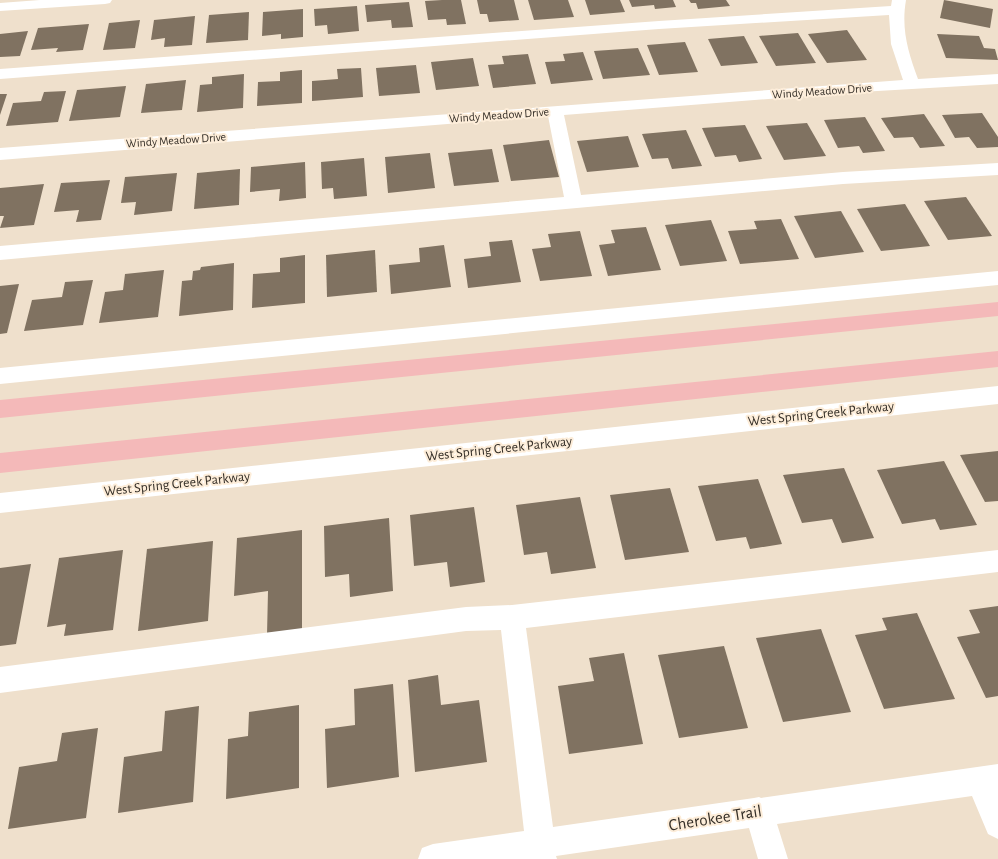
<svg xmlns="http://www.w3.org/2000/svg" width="998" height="859" font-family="'Alegreya Sans',sans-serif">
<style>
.building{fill:#807261}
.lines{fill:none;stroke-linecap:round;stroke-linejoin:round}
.minor{fill:#fff;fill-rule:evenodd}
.major{fill:#f4b9b9;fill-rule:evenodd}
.labels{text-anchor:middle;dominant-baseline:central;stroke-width:4;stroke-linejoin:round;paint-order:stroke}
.far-street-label{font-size:12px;fill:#342e27;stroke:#fdedd9}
.street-label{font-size:14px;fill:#342e27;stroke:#fdedd9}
.near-street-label{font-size:17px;fill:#342e27;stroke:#fdedd9}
</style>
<rect width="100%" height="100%" fill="#efe0cc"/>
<g class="building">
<path d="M 442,0 L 461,0 L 466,24 L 447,25 L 446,19 L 428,20 L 425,1 Z"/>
<path d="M 477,0 L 514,0 L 519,20 L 489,22 L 487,14 L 480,14 Z"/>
<path d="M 528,0 L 568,0 L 574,17 L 534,20 Z"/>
<path d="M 585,0 L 620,0 L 625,12 L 590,15 Z"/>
<path d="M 629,0 L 673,0 L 676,7 L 655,9 L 654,5 L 632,7 Z"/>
<path d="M 689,0 L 726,0 L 730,6 L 698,9 L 696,3 L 691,3 Z"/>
<path d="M 944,0 L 993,9 L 990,28 L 940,18 Z"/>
<path d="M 409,2 L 413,27 L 392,28 L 391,20 L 367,22 L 365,5 Z"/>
<path d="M 357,6 L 359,31 L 328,34 L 327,25 L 315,26 L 314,9 Z"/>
<path d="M 303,9 L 303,37 L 281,39 L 281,34 L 262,36 L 263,12 Z"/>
<path d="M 249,12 L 248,40 L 206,43 L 209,15 Z"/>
<path d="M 195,16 L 192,45 L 164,47 L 165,38 L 151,40 L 154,20 Z"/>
<path d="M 140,20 L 135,48 L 103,50 L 109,23 Z"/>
<path d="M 89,24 L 83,50 L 56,52 L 58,48 L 31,50 L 38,28 Z"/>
<path d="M 847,30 L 867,60 L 827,63 L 808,34 Z"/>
<path d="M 28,31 L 20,56 L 0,57 L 0,34 Z"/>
<path d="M 798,33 L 816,63 L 776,66 L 759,36 Z"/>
<path d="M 937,34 L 979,36 L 984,48 L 995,49 L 998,60 L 946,58 Z"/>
<path d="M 744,36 L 758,63 L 721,66 L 708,39 Z"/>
<path d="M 685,42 L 698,72 L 659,75 L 647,45 Z"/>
<path d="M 638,48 L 650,75 L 603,79 L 594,51 Z"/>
<path d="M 583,52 L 593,80 L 551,84 L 545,62 L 565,61 L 563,54 Z"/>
<path d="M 528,54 L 536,84 L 493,88 L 488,65 L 504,64 L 502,56 Z"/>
<path d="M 473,58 L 479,86 L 436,90 L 431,62 Z"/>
<path d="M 416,65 L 420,93 L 379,96 L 376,68 Z"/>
<path d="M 361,68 L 363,97 L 312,101 L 312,81 L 338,79 L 337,69 Z"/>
<path d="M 302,70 L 302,103 L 257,106 L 258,82 L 280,81 L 280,72 Z"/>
<path d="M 244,74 L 243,108 L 197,112 L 200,85 L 212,84 L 212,77 Z"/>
<path d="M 186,80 L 182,110 L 141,113 L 146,84 Z"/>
<path d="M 126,86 L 120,117 L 69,121 L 77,90 Z"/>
<path d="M 66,91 L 58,122 L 6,126 L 13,103 L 41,101 L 44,92 Z"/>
<path d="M 0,94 L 7,94 L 0,115 Z"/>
<path d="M 982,113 L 998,137 L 998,147 L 977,148 L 969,137 L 955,138 L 942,115 Z"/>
<path d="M 924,114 L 945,146 L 920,148 L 913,137 L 894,138 L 881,118 Z"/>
<path d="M 865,117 L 885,151 L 863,153 L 859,146 L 838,148 L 824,120 Z"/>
<path d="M 807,123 L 826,156 L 784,160 L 766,126 Z"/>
<path d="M 745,125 L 762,159 L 739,162 L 736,155 L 715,157 L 702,128 Z"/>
<path d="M 686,130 L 702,166 L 672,169 L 668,158 L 652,159 L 642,134 Z"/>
<path d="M 628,136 L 639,167 L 587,172 L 577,141 Z"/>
<path d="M 549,140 L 559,177 L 511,181 L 503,145 Z"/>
<path d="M 492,149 L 499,182 L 454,186 L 448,153 Z"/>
<path d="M 430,153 L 435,188 L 388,193 L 385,157 Z"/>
<path d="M 364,158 L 367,196 L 334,199 L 333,188 L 322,189 L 321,162 Z"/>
<path d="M 305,162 L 306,198 L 279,201 L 280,189 L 250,192 L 251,167 Z"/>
<path d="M 240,169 L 239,205 L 194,209 L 197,173 Z"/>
<path d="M 177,173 L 172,211 L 134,215 L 136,202 L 121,203 L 125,177 Z"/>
<path d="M 110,180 L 101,220 L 76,222 L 79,210 L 54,212 L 61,183 Z"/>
<path d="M 44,184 L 34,225 L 0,228 L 4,216 L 0,216 L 0,188 Z"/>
<path d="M 966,197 L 992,236 L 948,240 L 924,201 Z"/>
<path d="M 905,204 L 930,246 L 881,251 L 857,209 Z"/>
<path d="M 841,211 L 864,252 L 815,258 L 794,216 Z"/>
<path d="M 781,219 L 799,259 L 740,264 L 728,231 L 757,229 L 754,221 Z"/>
<path d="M 711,220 L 727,261 L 680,266 L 665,225 Z"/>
<path d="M 646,227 L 661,270 L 608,276 L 599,245 L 615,243 L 611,230 Z"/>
<path d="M 580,231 L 592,276 L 540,281 L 532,249 L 551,247 L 548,234 Z"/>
<path d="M 512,240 L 521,282 L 468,288 L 464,259 L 491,256 L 489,242 Z"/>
<path d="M 444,245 L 451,287 L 391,294 L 389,265 L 420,262 L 419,248 Z"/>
<path d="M 375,250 L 377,292 L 327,297 L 326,255 Z"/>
<path d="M 305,255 L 305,303 L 252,308 L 253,274 L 280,272 L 280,258 Z"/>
<path d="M 234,263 L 233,310 L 179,316 L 182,281 L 192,280 L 193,271 L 200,270 L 201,267 Z"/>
<path d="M 164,270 L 158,317 L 99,323 L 105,292 L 123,290 L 125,274 Z"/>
<path d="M 93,280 L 83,325 L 24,331 L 32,300 L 62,297 L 65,282 Z"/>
<path d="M 19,284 L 7,333 L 0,334 L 0,286 Z"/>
<path d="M 998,451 L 998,501 L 985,502 L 960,455 Z"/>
<path d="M 944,461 L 977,525 L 940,530 L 935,519 L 902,524 L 877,470 Z"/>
<path d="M 844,468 L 874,538 L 842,543 L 832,519 L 802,523 L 783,475 Z"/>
<path d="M 758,479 L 782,544 L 750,549 L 746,537 L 716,541 L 698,486 Z"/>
<path d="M 670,488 L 689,552 L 625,560 L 610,495 Z"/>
<path d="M 580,497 L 596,568 L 551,574 L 547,552 L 524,555 L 516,505 Z"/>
<path d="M 474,507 L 485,582 L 450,587 L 447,562 L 414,566 L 410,515 Z"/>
<path d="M 389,518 L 393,591 L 350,597 L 349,574 L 325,577 L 324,526 Z"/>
<path d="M 302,530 L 302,631 L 267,635 L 268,591 L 234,596 L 237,538 Z"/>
<path d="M 213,541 L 208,621 L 138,631 L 147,549 Z"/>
<path d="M 123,550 L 113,630 L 64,636 L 66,624 L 47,627 L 59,558 Z"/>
<path d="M 31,564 L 16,644 L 0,646 L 0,568 Z"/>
<path d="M 998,606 L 998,696 L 986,698 L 957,637 L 980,633 L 969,610 Z"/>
<path d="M 917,613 L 955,699 L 884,709 L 855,635 L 887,630 L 882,618 Z"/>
<path d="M 821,629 L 851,712 L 783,722 L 756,638 Z"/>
<path d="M 724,646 L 748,728 L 679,738 L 658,655 Z"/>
<path d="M 624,653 L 643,744 L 569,754 L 558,686 L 594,681 L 589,658 Z"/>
<path d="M 438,675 L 441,705 L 479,700 L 487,762 L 415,772 L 408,680 Z"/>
<path d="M 393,684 L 399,777 L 327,788 L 325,729 L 355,725 L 354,689 Z"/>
<path d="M 299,705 L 299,788 L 226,799 L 228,739 L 248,736 L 249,712 Z"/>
<path d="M 199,706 L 193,802 L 118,813 L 124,757 L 162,751 L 165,711 Z"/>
<path d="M 98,728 L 86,818 L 8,829 L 19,767 L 57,761 L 62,733 Z"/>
</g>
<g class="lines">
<g class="minor">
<path d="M 40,0 L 112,0 L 110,3 L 105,4 L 0,11 L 0,3 Z"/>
<path d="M 892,0 L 906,0 C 901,29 908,52 918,79 L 998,74 L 998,84 L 843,93 L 564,115 L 581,195 L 843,172 L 998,163 L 998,175 L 843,184 L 0,260 L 0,246 L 564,197 L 548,116 L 0,160 L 0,148 L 903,80 L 891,44 L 889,15 L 659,29 L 0,79 L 0,69 L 659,21 L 891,6 Z"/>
<path d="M 998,271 L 998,285 L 0,384 L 0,368 Z"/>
<path d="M 998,386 L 998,404 L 0,513 L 0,493 Z"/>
<path d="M 998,550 L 998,572 L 526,628 L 553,827 L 754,798 L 759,797 L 761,798 L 998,764 L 998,839 L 988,834 L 972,796 L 777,824 L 788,859 L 758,859 L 749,828 L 556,856 L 557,859 L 418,859 L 422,848 L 433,844 L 524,831 L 501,630 L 466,631 L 0,693 L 0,667 L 466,607 L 512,605 Z"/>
</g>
<g class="major">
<path d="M 998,302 L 998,316 L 0,418 L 0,400 Z"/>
<path d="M 998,351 L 998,367 L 0,473 L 0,453 Z"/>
</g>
</g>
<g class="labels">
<g class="far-street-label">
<text transform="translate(822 91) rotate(-4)">Windy Meadow Drive</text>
<text transform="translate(499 115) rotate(-4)">Windy Meadow Drive</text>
<text transform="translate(176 140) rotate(-4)">Windy Meadow Drive</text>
</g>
<g class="street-label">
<text transform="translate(821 414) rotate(-6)">West Spring Creek Parkway</text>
<text transform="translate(499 449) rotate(-6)">West Spring Creek Parkway</text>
<text transform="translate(177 484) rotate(-6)">West Spring Creek Parkway</text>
</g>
<g class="near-street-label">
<text transform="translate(715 818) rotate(-9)">Cherokee Trail</text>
</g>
</g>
</svg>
